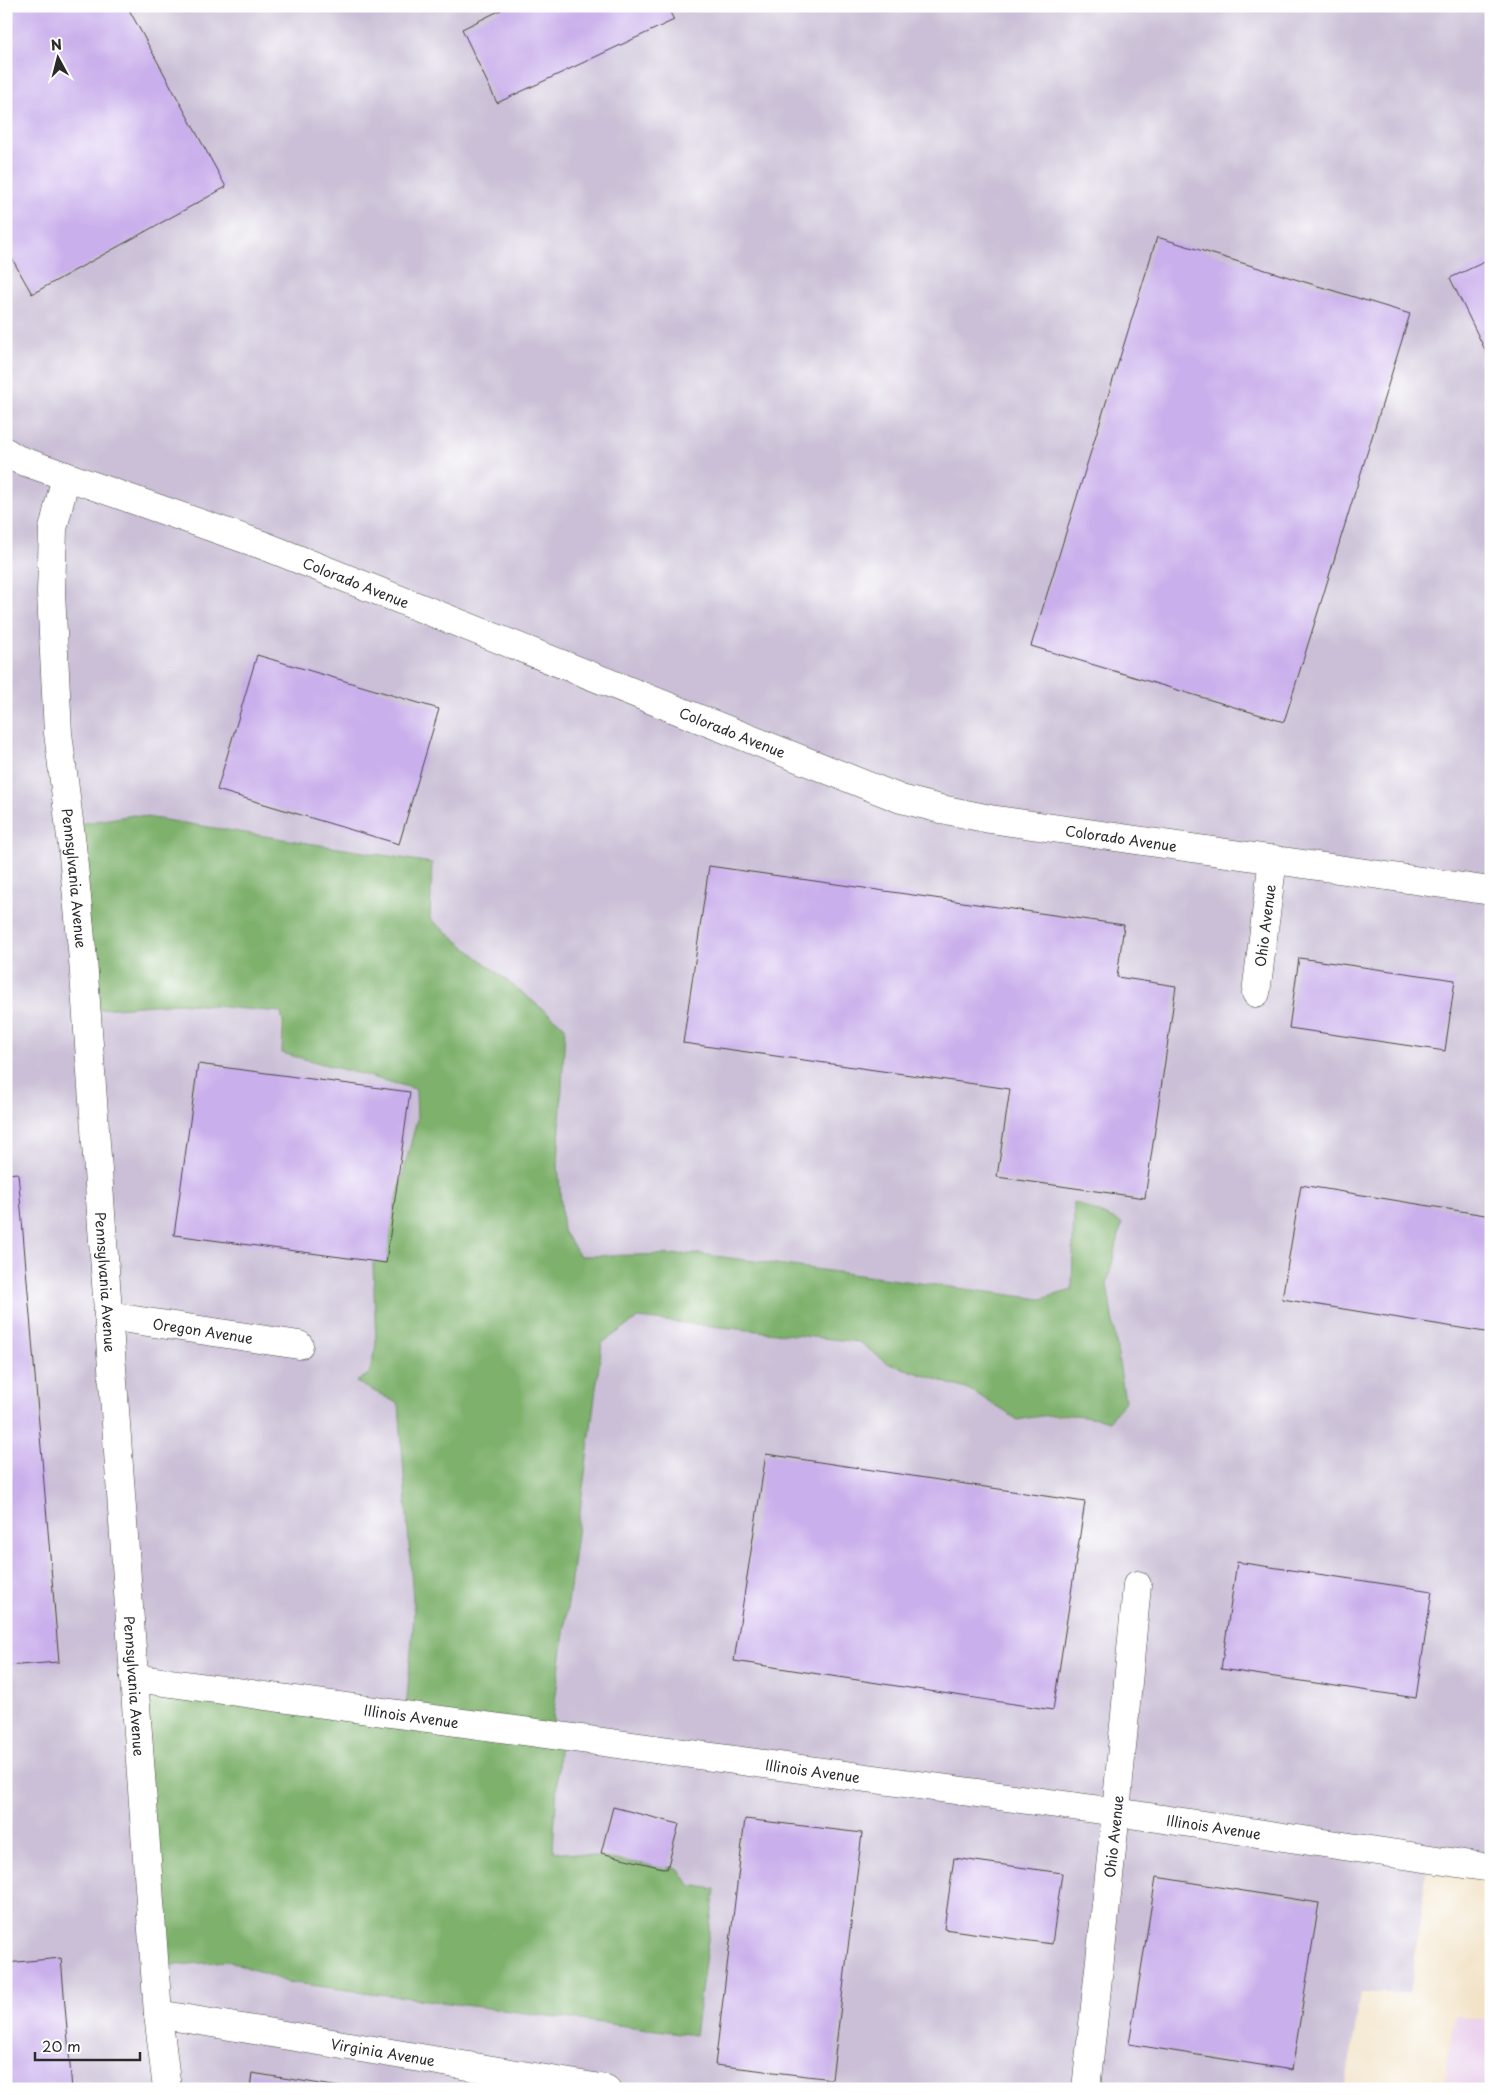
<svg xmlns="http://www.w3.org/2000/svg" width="1497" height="2095" font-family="'Playpen Sans',sans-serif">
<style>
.built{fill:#ead1ec}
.industrial{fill:#cabfd6;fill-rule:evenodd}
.forest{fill:#7eb16c;stroke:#546e4c}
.building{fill:#c9afeb}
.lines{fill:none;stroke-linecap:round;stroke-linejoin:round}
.street-casing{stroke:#494742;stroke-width:29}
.street{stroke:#fff;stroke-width:28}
.labels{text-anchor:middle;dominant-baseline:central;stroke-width:4;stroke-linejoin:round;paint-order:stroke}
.street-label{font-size:14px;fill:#2b2b2b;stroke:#fff}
</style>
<rect width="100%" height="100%" fill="#fff"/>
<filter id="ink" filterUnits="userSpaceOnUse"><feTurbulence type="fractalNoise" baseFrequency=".02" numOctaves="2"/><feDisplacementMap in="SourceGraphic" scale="10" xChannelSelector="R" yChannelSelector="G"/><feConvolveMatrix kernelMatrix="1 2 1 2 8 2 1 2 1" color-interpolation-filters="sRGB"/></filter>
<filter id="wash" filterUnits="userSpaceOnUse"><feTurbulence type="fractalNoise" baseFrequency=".0096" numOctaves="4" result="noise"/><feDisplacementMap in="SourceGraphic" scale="20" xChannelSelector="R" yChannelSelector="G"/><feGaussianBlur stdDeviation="1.12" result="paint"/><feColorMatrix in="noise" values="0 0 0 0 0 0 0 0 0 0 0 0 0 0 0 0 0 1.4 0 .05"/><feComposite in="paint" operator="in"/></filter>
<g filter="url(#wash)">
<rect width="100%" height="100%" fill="#f2e3c7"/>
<path class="built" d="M 1454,2016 L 1491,2020 L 1491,2089 L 1443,2089 Z"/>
<path class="industrial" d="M 6,6 L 1491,6 L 1491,1861 L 1429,1852 L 1410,1993 L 1361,1993 L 1345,2089 L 6,2089 ZM 432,863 L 430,919 L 565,1027 L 558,1165 L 563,1231 L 580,1256 L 700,1254 L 1041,1299 L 1072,1290 L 1074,1202 L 1122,1223 L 1107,1284 L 1125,1401 L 1109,1421 L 1092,1416 L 1036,1416 L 1018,1420 L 972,1391 L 887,1363 L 859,1342 L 638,1318 L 602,1343 L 553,1718 L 560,1734 L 553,1852 L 679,1869 L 689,1885 L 695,2035 L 287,1982 L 230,1961 L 406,1711 L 414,1615 L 399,1404 L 369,1374 L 376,1345 L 373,1263 L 382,1258 L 417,1119 L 416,1089 L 282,1053 L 281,1012 L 178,1003 L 90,1010 Z"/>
<path class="forest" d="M 134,815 L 432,863 L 430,919 L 565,1027 L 558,1165 L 563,1231 L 580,1256 L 700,1254 L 1041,1299 L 1072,1290 L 1074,1202 L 1122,1223 L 1107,1284 L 1125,1401 L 1109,1421 C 1081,1413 1047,1413 1018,1420 L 972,1391 L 887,1363 L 859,1342 L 638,1318 L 602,1343 L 553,1717 L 560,1734 L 553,1851 L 679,1869 L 689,1885 L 715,1889 L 695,2035 L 287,1982 L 230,1961 L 162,1966 L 138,1684 L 406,1710 L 414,1615 L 399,1404 L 356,1382 L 369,1374 L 376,1345 L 373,1263 L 382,1257 L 417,1119 L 416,1089 L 282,1053 L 283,1024 L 281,1012 L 178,1003 L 90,1010 L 71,825 Z"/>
<g id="blocks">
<g class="building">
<path d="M 6,6 L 127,6 L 226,187 L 32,294 L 6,248 Z"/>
<path d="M 509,6 L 667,6 L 674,20 L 497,103 L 462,29 Z"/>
<path d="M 1157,237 L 1410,314 L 1284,722 L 1031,646 Z"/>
<path d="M 1491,259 L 1491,362 L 1450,278 Z"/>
<path d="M 257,655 L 439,709 L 399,844 L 217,790 Z"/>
<path d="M 709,866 L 1124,925 L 1117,977 L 1176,986 L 1145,1198 L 997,1177 L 1010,1089 L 683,1043 Z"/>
<path d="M 1299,958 L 1455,980 L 1445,1051 L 1289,1028 Z"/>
<path d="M 198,1064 L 410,1092 L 386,1263 L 174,1235 Z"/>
<path d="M 18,1173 L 59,1662 L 6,1666 L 6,1174 Z"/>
<path d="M 1301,1185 L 1491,1216 L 1491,1333 L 1282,1299 Z"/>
<path d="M 766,1454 L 1085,1502 L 1053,1710 L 734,1661 Z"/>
<path d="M 1237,1562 L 1432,1591 L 1416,1698 L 1221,1669 Z"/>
<path d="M 613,1807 L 679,1824 L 667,1869 L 601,1853 Z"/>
<path d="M 745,1819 L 862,1833 L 832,2079 L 715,2065 Z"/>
<path d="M 954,1858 L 1062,1873 L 1052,1944 L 944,1929 Z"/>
<path d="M 1156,1877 L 1319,1903 L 1292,2070 L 1129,2044 Z"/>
<path d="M 61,1958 L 72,2089 L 6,2089 L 6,1963 Z"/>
<path d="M 252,2073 L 346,2088 L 345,2089 L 250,2089 Z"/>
</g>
</g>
</g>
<g filter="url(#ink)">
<use href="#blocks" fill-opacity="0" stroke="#494742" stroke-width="1"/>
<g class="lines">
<g class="street-casing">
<g id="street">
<path id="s1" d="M 6,452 L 17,459 L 265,546 L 901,799 L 941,809 L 990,819 L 1491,891"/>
<path id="s2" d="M 66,476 L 53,529 L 51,593 L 58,733 L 72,845 L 83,960 L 158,2014 L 167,2089"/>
<path id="s3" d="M 1256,993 L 1273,859"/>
<path id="s4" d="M 108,1316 L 299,1345"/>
<path id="s5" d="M 134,1678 L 1116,1812 L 1491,1868"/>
<path id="s6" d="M 158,2014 L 606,2089"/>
<path id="s7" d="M 1086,2089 L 1116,1812 L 1137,1585"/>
</g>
</g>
<use href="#street" class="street"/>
</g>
</g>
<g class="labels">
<g class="street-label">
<text stroke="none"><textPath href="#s1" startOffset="374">Colorado Avenue</textPath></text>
<text stroke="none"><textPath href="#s1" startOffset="779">Colorado Avenue</textPath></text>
<text stroke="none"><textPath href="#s1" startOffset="1184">Colorado Avenue</textPath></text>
<text stroke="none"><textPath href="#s2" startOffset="405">Pennsylvania Avenue</textPath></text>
<text stroke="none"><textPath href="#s3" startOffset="68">Ohio Avenue</textPath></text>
<text stroke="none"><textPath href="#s2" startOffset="810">Pennsylvania Avenue</textPath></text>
<text stroke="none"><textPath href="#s4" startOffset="96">Oregon Avenue</textPath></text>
<text stroke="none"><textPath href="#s2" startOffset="1215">Pennsylvania Avenue</textPath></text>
<text stroke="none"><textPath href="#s5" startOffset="280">Illinois Avenue</textPath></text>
<text stroke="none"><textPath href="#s5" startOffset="685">Illinois Avenue</textPath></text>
<text stroke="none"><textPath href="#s5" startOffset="1090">Illinois Avenue</textPath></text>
<text stroke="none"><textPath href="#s7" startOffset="254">Ohio Avenue</textPath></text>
<text stroke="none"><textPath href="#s6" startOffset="228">Virginia Avenue</textPath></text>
</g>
</g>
<rect width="1497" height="2095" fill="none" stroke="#fff" stroke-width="25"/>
<g transform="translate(58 58) rotate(353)" stroke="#ffffff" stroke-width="4" paint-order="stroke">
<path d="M0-4L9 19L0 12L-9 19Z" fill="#2b2b2b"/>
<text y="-8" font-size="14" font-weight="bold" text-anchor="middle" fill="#2b2b2b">N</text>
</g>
<path d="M35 2052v8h105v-8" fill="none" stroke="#2b2b2b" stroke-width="2.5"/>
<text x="42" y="2052" font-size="15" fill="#2b2b2b" stroke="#ffffff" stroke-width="4" paint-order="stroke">20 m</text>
</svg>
